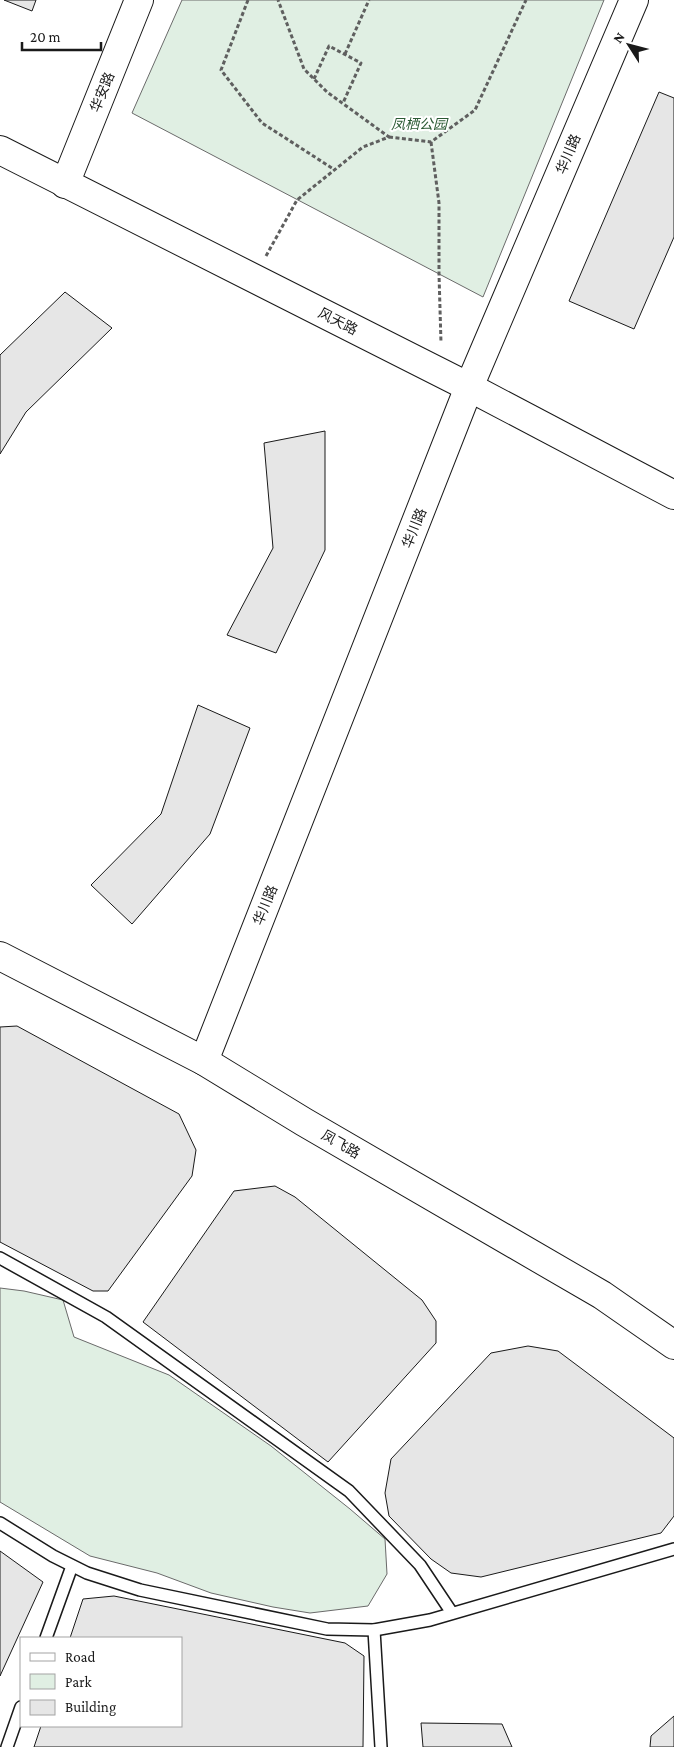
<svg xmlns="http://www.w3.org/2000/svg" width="674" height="1747" font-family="'Crimson Pro','Noto Sans SC',serif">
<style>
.green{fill:#e0efe3;stroke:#6a6a6a}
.building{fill:#e6e6e6;stroke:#1a1a1a}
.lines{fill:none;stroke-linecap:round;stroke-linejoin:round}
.service-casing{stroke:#1a1a1a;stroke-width:14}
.tertiary-casing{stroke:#1a1a1a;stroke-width:30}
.path{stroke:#5f5f5f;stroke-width:3;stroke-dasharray:4 2.5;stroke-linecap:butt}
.service{stroke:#fff;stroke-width:11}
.tertiary{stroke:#fff;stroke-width:28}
.labels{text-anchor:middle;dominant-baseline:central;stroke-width:4;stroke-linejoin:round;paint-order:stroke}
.street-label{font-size:14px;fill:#1a1a1a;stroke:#fff}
.park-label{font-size:14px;font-style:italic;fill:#2b5a34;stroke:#fff}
</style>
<rect width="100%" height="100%" fill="#fff"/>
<g class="green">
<path d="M 182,0 L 604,0 L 483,297 L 132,113 Z"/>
<path d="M 0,1288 L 24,1291 L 63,1300 L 74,1337 L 169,1375 L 271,1446 L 350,1509 L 385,1539 L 387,1574 L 368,1606 L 310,1613 L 273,1607 L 211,1593 L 157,1573 L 90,1556 L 0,1502 Z"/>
</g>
<g class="building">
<path d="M 4,0 L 36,0 L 32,11 Z"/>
<path d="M 659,92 L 674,98 L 674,237 L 634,329 L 569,301 Z"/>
<path d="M 65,292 L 112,328 L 26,412 L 0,454 L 0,355 Z"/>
<path d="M 325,431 L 325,550 L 276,653 L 227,635 L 273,548 L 264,443 Z"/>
<path d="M 198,705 L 250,728 L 210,834 L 132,924 L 91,885 L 161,814 Z"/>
<path d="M 17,1026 L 179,1114 L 196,1150 L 192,1176 L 108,1291 L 93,1291 L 0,1242 L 0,1027 Z"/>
<path d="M 275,1186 L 295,1197 L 422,1300 L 436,1321 L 436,1343 L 328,1462 L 143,1322 L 234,1191 Z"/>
<path d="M 528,1346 L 558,1351 L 674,1438 L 674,1516 L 661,1533 L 481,1577 L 451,1573 L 431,1559 L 389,1516 L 385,1493 L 391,1459 L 491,1353 Z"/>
<path d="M 0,1551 L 43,1582 L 0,1676 Z"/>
<path d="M 114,1596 L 345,1643 L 364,1656 L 363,1747 L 34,1747 L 41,1726 L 181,1726 L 181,1638 L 70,1638 L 83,1599 Z"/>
<path d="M 674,1716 L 674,1747 L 650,1747 L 651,1736 Z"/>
<path d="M 421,1723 L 502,1724 L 512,1747 L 423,1747 Z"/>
</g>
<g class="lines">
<g class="service-casing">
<g id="service">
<path d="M 0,1258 L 106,1317 L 349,1491 L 420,1565 L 452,1613"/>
<path d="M 0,1523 L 53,1556 L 87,1573 L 140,1590 L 327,1629 L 374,1630 L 430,1620 L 674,1549"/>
<path d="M 374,1630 L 381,1747"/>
<path d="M 46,1638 L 72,1566"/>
<path d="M 7,1747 L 21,1707"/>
</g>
</g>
<g class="tertiary-casing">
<g id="tertiary">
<path d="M 0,150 L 469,387 L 674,495"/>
<path d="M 65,184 L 139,0"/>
<path d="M 0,956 L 204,1061 L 304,1122 L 602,1295 L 674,1345"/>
<path d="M 204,1061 L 469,387 L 634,0"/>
</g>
</g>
<g class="path">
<path d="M 248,0 L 221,70 L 262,123 L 335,170"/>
<path d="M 345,54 L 369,0"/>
<path d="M 314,79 L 329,46 L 361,63 L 343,103"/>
<path d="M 389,137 L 431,142 L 475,110 L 526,0"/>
<path d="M 431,142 L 439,203 L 439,274 L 441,343"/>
<path d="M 266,256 L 297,200 L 363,147 L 389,137 L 327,92 L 304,69 L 278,0"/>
</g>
<use href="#service" class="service"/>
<use href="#tertiary" class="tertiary"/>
</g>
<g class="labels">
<g class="street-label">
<text transform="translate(102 92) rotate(-68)">华安路</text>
<text transform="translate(568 154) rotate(-67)">华川路</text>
<text transform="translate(338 321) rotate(27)">风天路</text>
<text transform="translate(414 528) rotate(-68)">华川路</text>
<text transform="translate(265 905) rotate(-68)">华川路</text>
<text transform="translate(341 1144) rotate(30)">凤飞路</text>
</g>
<g class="park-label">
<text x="419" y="124">凤栖公园</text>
</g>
</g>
<rect x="20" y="1637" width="162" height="90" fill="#ffffff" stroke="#a3a3a3"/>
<rect x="30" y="1653" width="25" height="8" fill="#ffffff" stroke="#a3a3a3"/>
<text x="65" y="1662" font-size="15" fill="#1a1a1a">Road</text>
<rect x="30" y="1674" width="25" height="15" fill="#e0efe3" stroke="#a3a3a3"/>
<text x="65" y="1687" font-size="15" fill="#1a1a1a">Park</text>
<rect x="30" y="1700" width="25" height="15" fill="#e6e6e6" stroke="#a3a3a3"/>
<text x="65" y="1712" font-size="15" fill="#1a1a1a">Building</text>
<g transform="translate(629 45) rotate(306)" stroke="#ffffff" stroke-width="4" paint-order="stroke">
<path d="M0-4L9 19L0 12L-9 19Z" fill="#1a1a1a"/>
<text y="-8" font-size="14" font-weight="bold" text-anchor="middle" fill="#1a1a1a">N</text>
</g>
<path d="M22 42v8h79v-8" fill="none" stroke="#1a1a1a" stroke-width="2.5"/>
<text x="30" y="42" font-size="15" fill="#1a1a1a" stroke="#ffffff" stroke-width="4" paint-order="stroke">20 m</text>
</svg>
